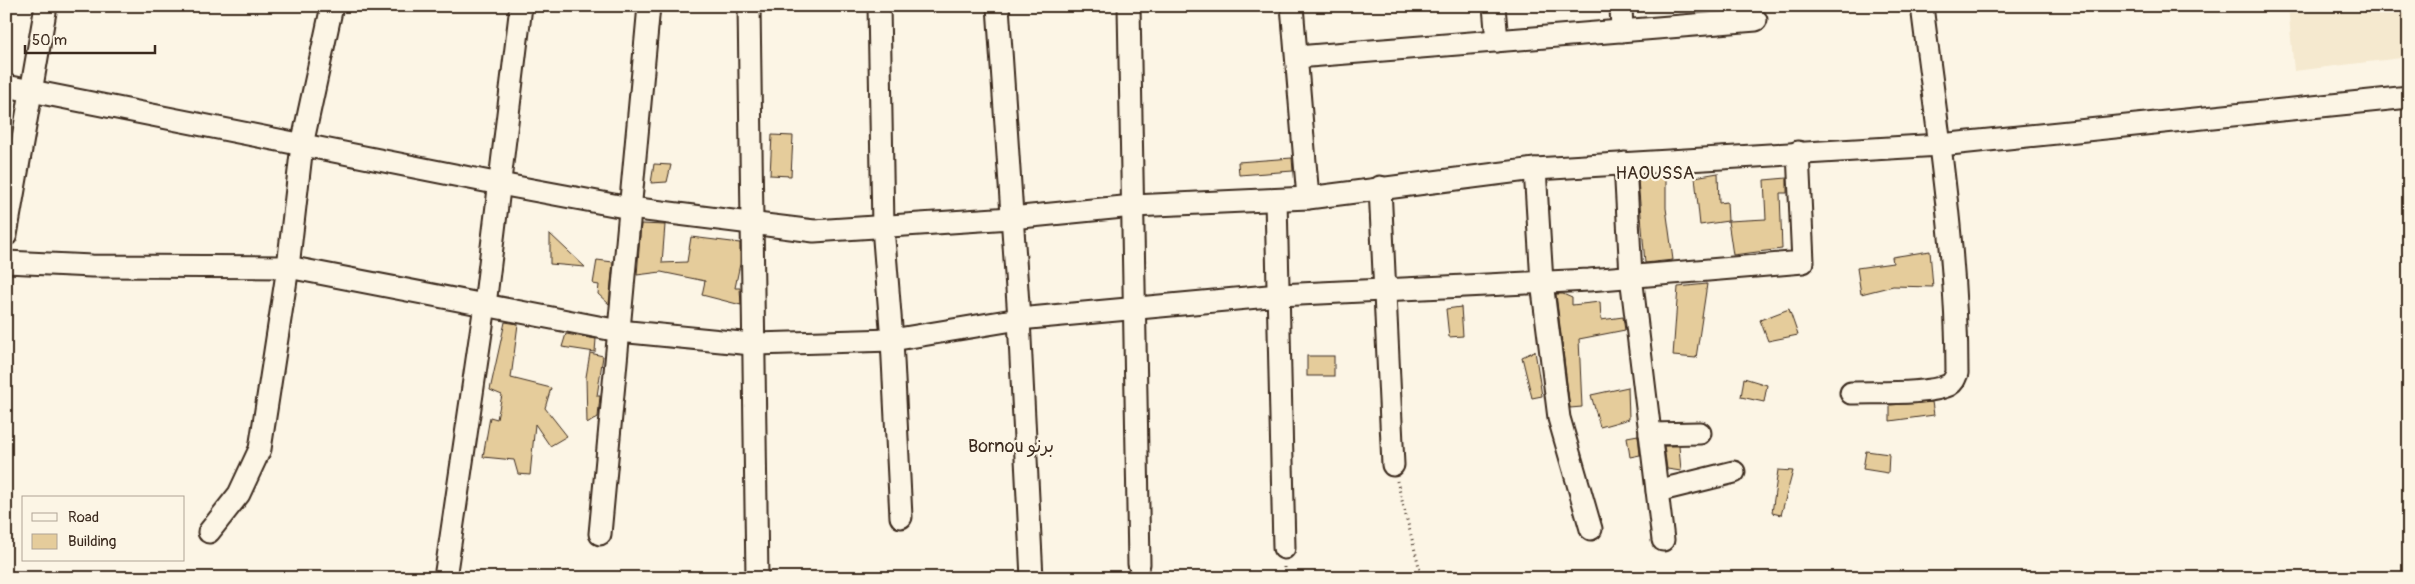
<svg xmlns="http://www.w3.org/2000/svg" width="2415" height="584" font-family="Pangolin,'Playpen Sans Arabic',sans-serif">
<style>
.built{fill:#f5e9cf}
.building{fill:#e5cc9b;stroke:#3b2a1e}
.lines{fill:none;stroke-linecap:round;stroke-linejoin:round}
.minor-casing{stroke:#3b2a1e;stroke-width:25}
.path{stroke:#3b2a1e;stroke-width:3;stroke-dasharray:1 4;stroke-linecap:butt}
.minor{stroke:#fcf5e5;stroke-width:21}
.labels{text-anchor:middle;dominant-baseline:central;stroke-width:4.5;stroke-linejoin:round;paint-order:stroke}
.quarter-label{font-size:18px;fill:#3b2a1e;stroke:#fcf5e5}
</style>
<rect width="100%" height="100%" fill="#fcf5e5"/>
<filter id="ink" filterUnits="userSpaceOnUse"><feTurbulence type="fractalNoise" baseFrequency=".02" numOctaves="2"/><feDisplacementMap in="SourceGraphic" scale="10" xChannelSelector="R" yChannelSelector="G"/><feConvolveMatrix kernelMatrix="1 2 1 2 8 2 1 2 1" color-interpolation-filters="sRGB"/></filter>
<g filter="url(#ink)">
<path class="built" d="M 2288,6 L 2409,6 L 2409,57 L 2294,71 Z"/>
<g class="building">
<path d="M 772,135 L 793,136 L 791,176 L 770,175 Z"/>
<path d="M 1292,158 L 1293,171 L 1239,175 L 1238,162 Z"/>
<path d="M 654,164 L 671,165 L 667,182 L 651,183 Z"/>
<path d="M 1718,173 L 1719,203 L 1727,202 L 1728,221 L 1700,225 L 1695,177 Z"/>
<path d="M 1666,176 L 1666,208 L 1673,260 L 1645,263 L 1638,180 Z"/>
<path d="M 1787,178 L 1787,193 L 1780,193 L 1782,249 L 1733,255 L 1728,221 L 1766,219 L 1764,180 Z"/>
<path d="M 641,224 L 665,225 L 662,263 L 687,262 L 691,237 L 740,243 L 740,264 L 735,288 L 740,288 L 741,305 L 702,295 L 705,281 L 661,272 L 637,275 Z"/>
<path d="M 550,234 L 585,267 L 550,264 Z"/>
<path d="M 1930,251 L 1933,287 L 1893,286 L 1861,294 L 1857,268 L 1893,263 L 1892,257 Z"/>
<path d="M 597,260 L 613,262 L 609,304 L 598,294 L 599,285 L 593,284 Z"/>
<path d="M 1707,284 L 1696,358 L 1673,356 L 1678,287 Z"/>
<path d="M 1556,294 L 1563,294 L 1572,298 L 1572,305 L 1600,302 L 1601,320 L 1623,317 L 1625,330 L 1579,339 L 1582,407 L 1570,408 Z"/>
<path d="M 1461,307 L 1463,336 L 1449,337 L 1446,309 Z"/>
<path d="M 1789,309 L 1798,335 L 1768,341 L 1760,320 Z"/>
<path d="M 505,322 L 518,324 L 511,378 L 551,388 L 545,408 L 567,436 L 550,446 L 535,424 L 530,475 L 518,474 L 514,460 L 483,457 L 490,417 L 497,419 L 502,395 L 490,390 Z"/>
<path d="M 566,334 L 596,339 L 595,352 L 562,347 Z"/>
<path d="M 1535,351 L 1542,396 L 1532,398 L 1522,357 Z"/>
<path d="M 590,353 L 603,356 L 597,396 L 600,396 L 598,417 L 587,424 L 586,377 Z"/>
<rect x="1307" y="356" width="27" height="20"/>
<path d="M 1744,378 L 1767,385 L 1764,402 L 1741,397 Z"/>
<path d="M 1628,387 L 1629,419 L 1600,427 L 1591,395 Z"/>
<path d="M 1932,402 L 1934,415 L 1890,421 L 1890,405 Z"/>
<path d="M 1638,435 L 1640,455 L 1630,457 L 1627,437 Z"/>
<path d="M 1664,446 L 1679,446 L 1681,471 L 1667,469 Z"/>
<path d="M 1866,451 L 1889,454 L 1888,473 L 1863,469 Z"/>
<path d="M 1778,470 L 1793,471 L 1781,515 L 1772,513 Z"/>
</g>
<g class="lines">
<g class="minor-casing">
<g id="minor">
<path d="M 749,6 L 757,578"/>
<path d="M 879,6 L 883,227 L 892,340 L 901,517"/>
<path d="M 998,6 L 1019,319 L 1032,578"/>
<path d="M 1129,6 L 1139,564"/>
<path d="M 1292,6 L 1308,198"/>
<path d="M 1494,6 L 1497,41"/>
<path d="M 1621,6 L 1622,31"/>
<path d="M 1297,57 L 1756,20"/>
<path d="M 6,86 L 500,184 L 630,208 L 814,231 L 1011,218 L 1133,206 L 1308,198 L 1535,169 L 1940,145 L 2409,97"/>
<path d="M 1625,163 L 1631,276 L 1663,540"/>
<path d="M 1535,169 L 1542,282 L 1559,418 L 1591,529"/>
<path d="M 1380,187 L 1393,465"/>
<path d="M 1276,200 L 1284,548"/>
<path d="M 6,235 L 46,6"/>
<path d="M 6,262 L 92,266 L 288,267 L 619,331 L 752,344 L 892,340 L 1019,319 L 1279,295 L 1589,280 L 1803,262 L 1798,152"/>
<path d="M 1851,393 C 1875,392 1928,395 1949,385 C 1954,382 1955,378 1957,373 C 1957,250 1937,127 1922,6"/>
<path d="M 1650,434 L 1700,433"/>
<path d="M 1657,491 L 1734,472"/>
<path d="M 209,532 L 239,494 L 260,449 L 288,267 L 302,145 L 332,6"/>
<path d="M 600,534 L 649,6"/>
<path d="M 445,578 L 485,305 L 521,6"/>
</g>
</g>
<g class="path">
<path d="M 1397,481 L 1422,578"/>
<path d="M 1284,578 L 1284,566"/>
</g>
<use href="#minor" class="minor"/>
</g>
</g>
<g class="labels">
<g class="quarter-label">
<text x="1655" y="173">HAOUSSA</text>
<text x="1011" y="446">Bornou برنو</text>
</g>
</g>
<rect width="2415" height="584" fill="none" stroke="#fcf5e5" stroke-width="25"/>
<rect x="12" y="12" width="2390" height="559" fill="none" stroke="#3b2a1e" stroke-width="2" filter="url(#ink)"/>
<rect x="22" y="496" width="162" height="65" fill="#fcf5e5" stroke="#afa495"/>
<rect x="32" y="513" width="25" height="8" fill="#fcf5e5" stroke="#afa495"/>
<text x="68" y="522" font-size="15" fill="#3b2a1e">Road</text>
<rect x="32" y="534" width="25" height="15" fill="#e5cc9b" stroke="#afa495"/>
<text x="68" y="546" font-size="15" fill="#3b2a1e">Building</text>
<path d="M25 45v8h130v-8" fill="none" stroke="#3b2a1e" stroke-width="2.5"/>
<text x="32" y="45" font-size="15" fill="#3b2a1e" stroke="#fcf5e5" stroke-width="4" paint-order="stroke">50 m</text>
</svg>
